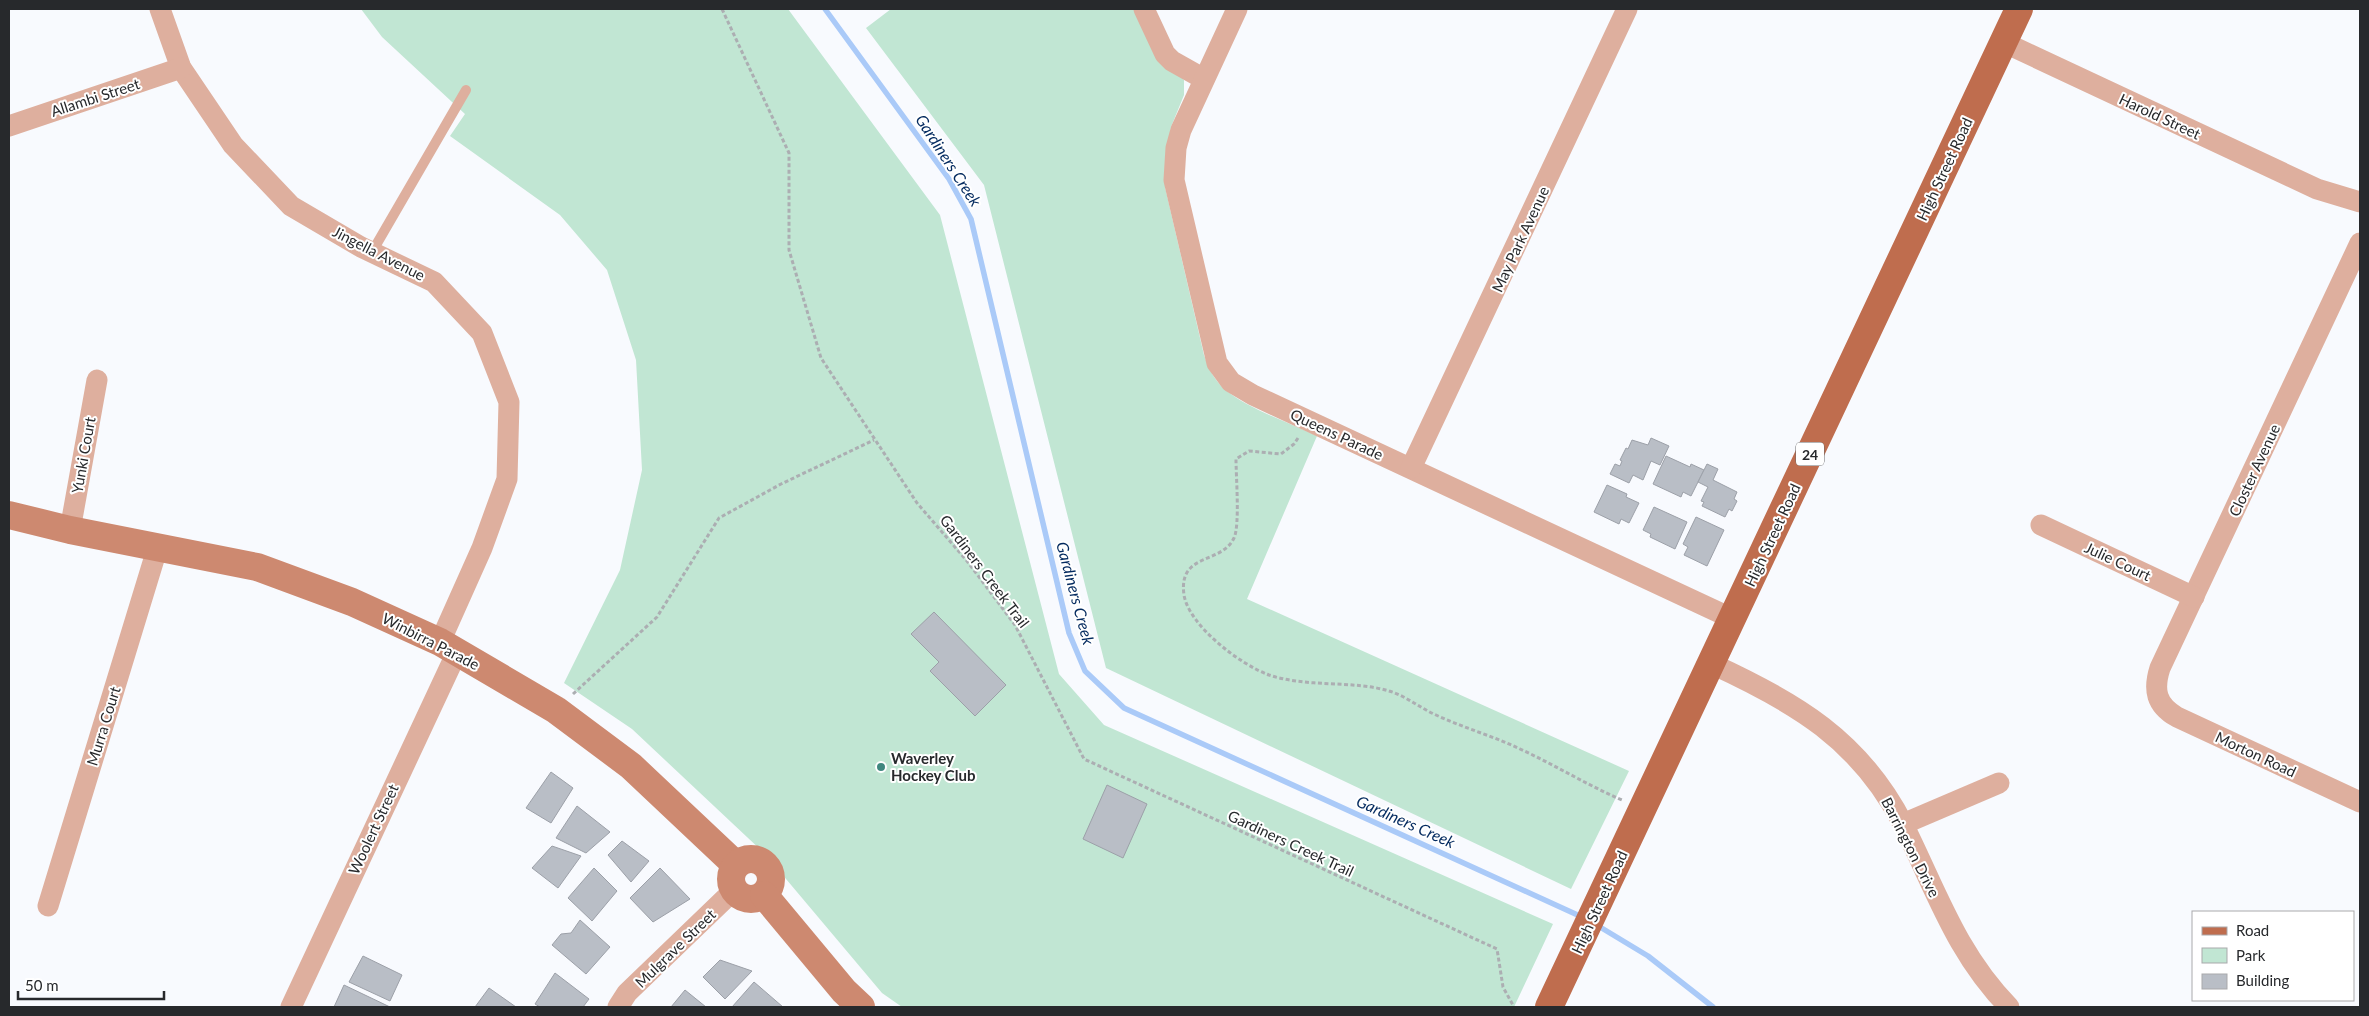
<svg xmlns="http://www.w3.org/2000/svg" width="2369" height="1016" font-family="Lato,sans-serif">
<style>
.green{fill:#c1e6d3}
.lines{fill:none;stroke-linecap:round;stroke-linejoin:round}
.stream{stroke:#aacaf8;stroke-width:5.5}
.building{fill:#b9bec6;stroke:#9ca0a8}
.path{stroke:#acaeb2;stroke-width:3;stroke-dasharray:4 2.5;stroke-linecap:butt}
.lane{stroke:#deaf9e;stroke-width:10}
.street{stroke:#deaf9e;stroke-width:21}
.secondary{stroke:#cd8970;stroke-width:28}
.primary{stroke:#bf6d4e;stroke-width:28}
.poi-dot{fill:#40877f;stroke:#fff;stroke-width:2}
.labels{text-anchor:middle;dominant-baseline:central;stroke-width:4;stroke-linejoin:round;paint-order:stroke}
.shield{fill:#fff;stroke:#68696b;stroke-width:1}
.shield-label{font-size:14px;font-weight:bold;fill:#27292c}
.street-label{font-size:15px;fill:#27292c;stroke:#fff}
.poi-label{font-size:15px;font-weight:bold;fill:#27292c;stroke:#fff;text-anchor:start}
.water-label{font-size:16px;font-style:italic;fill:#032a5f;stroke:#fff}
</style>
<rect width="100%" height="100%" fill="#f8fafe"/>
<g class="green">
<path d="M 361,9 L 788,9 L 940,215 L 1059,674 L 1104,725 L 1553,924 L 1514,1007 L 902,1007 L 882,993 L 765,854 L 632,729 L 564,683 L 620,570 L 642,470 L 636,360 L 607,270 L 560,215 L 450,136 L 465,114 L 382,37 Z"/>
<path d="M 891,9 L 1134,9 L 1184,80 L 1184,95 L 1171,127 L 1165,187 L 1204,355 C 1209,369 1215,382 1227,391 C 1247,408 1292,424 1317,436 L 1247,599 L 1629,771 L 1571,889 L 1106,668 L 984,185 L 866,28 Z"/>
</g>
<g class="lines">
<g class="stream">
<path d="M 825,9 L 949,179 L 971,219 L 1069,633 L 1085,671 L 1124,708 L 1582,917"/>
<path d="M 1595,924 L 1648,956 L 1713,1007"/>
</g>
</g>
<g class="building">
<path d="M 1651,438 L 1669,446 L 1660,465 L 1651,461 L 1643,480 L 1633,475 L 1629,483 L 1610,474 L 1615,464 L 1620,466 L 1622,461 L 1620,460 L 1626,448 L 1628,449 L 1632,440 L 1648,445 Z"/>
<path d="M 1666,456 L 1690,467 L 1691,464 L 1704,470 L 1691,496 L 1683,492 L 1681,497 L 1653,484 Z"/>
<path d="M 1707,464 L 1718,469 L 1713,480 L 1737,492 L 1734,499 L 1737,501 L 1732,511 L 1729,509 L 1725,517 L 1702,506 L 1704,502 L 1701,501 L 1708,487 L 1698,482 Z"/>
<path d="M 1607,485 L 1627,494 L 1626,497 L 1639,503 L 1629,523 L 1621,519 L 1619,524 L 1594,512 Z"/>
<path d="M 1654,507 L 1687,522 L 1675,549 L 1650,537 L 1651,534 L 1643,530 Z"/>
<path d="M 1696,517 L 1724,530 L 1707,566 L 1684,555 L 1688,547 L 1683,544 Z"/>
<path d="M 934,612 L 1006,685 L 975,716 L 930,671 L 939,662 L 911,634 Z"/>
<path d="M 551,772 L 573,788 L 551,823 L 526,808 Z"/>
<path d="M 1107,785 L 1147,804 L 1123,858 L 1083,839 Z"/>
<path d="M 577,806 L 610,832 L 586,853 L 556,838 Z"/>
<path d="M 622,841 L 649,861 L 631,882 L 608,855 Z"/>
<path d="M 552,846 L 581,856 L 558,888 L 532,868 Z"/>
<path d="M 594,868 L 617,891 L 592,921 L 568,898 Z"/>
<path d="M 660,868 L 690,899 L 653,922 L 630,898 Z"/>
<path d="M 580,920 L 610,947 L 586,974 L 552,945 L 561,934 L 571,933 Z"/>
<path d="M 363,956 L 402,975 L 390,1001 L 349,982 Z"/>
<path d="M 720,960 L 752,971 L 725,999 L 703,977 Z"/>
<path d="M 555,973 L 589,999 L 583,1007 L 540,1007 L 535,1004 Z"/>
<path d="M 754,982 L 783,1007 L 732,1007 Z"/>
<path d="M 344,985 L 390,1007 L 334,1007 Z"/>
<path d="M 489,988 L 516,1007 L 475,1007 Z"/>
<path d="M 685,990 L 706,1007 L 671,1007 Z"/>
</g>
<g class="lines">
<g class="path">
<path d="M 722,9 L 789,153 L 789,250 L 821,358 L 917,503 L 967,561 L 1015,625 L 1084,759 L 1497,949 L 1503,987 L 1514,1007"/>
<path d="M 1298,438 L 1294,444 L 1281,454 L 1249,451 L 1236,459 C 1236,477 1240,525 1234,538 C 1221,565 1178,552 1184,595 C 1189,626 1241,665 1269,675 C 1308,688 1353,680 1389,691 C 1406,696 1420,708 1436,715 C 1464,728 1493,736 1520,749 C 1555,765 1587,785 1622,800"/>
<path d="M 573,694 L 657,617 L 719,518 L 781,484 L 874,440"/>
</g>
<path class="lane" d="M 372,252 L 466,90"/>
<g class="street">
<path d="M 160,9 L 181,68 L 233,145 L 291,206 L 361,247 L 434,282 L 482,333 L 509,402 L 507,479 L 482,548 L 440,642"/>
<path d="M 1144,9 L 1165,54 L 1172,61 L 1204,79"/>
<path d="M 1237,9 L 1181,130 L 1176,148 L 1174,180 L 1217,363 L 1231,382 L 1253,395 L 1733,619"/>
<path d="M 2003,42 L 2317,189 L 2360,202"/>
<path d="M 9,126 L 181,68"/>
<path d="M 2360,243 L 2160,668 C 2153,690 2156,705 2177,717 L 2360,802"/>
<path d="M 1411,468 L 1627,9"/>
<path d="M 2041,525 L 2194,597"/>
<path d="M 70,530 L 97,380"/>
<path d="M 1712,664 C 1795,702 1860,740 1903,824 C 1936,890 1956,953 2009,1007"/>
<path d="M 1903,824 L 1999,783"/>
<path d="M 48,906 L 158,546"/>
<path d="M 291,1007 L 457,652"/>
<path d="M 618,1007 L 627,993 L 734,890"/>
</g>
<g class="secondary">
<path d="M 9,515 L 70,530 L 257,567 L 352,602 L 440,642 L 556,710 L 631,766 L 736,865"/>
<circle cx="751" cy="879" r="20"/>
<path d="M 764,895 L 844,991 L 861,1007"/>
</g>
<path class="primary" d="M 1549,1007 L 2019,9"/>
</g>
<circle class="poi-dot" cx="881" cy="767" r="5"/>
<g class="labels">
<rect class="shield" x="1796" y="442.5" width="28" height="23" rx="4"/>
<g class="shield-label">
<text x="1810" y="454">24</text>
</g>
<g class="street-label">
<text transform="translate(95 97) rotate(-18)">Allambi Street</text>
<text transform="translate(2160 116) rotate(25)">Harold Street</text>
<text transform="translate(1944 169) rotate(-65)">High Street Road</text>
<text transform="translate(1520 239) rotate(-65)">May Park Avenue</text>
<text transform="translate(379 253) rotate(27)">Jingella Avenue</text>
<text transform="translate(1337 434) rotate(25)">Queens Parade</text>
<text transform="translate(83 455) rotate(-80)">Yunki Court</text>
<text transform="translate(2254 470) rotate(-65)">Closter Avenue</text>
<text transform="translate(1772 535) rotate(-65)">High Street Road</text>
<text transform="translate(2118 561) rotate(25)">Julie Court</text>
<text transform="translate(985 571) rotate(53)">Gardiners Creek Trail</text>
<text transform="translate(431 641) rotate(27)">Winbirra Parade</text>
<text transform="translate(103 726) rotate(-73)">Murra Court</text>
<text transform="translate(2256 754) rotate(25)">Morton Road</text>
<text transform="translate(373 829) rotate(-65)">Woolert Street</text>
<text transform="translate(1291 843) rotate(25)">Gardiners Creek Trail</text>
<text transform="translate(1911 847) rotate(63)">Barrington Drive</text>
<text transform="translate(1599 902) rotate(-65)">High Street Road</text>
<text transform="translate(675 948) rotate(-44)">Mulgrave Street</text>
</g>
<g class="poi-label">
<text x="891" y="758">Waverley<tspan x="891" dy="17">Hockey Club</tspan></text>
</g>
<g class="water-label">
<text transform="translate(949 160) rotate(57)">Gardiners Creek</text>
<text transform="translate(1076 593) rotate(75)">Gardiners Creek</text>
<text transform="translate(1406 821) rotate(24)">Gardiners Creek</text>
</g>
</g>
<rect width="2369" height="1016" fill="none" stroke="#27292c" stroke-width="20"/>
<rect x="2192" y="911" width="162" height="90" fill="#ffffff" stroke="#a9a9ab"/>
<rect x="2202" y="927" width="25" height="8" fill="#bf6d4e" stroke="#a9a9ab"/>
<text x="2236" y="936" font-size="15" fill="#27292c">Road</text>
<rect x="2202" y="948" width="25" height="15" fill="#c1e6d3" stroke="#a9a9ab"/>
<text x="2236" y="961" font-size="15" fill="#27292c">Park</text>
<rect x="2202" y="974" width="25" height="15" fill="#b9bec6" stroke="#a9a9ab"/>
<text x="2236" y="986" font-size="15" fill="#27292c">Building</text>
<path d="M18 991v8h146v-8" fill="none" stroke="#27292c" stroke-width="2.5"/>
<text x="25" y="991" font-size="15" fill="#27292c" stroke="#ffffff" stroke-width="4" paint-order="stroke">50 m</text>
</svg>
